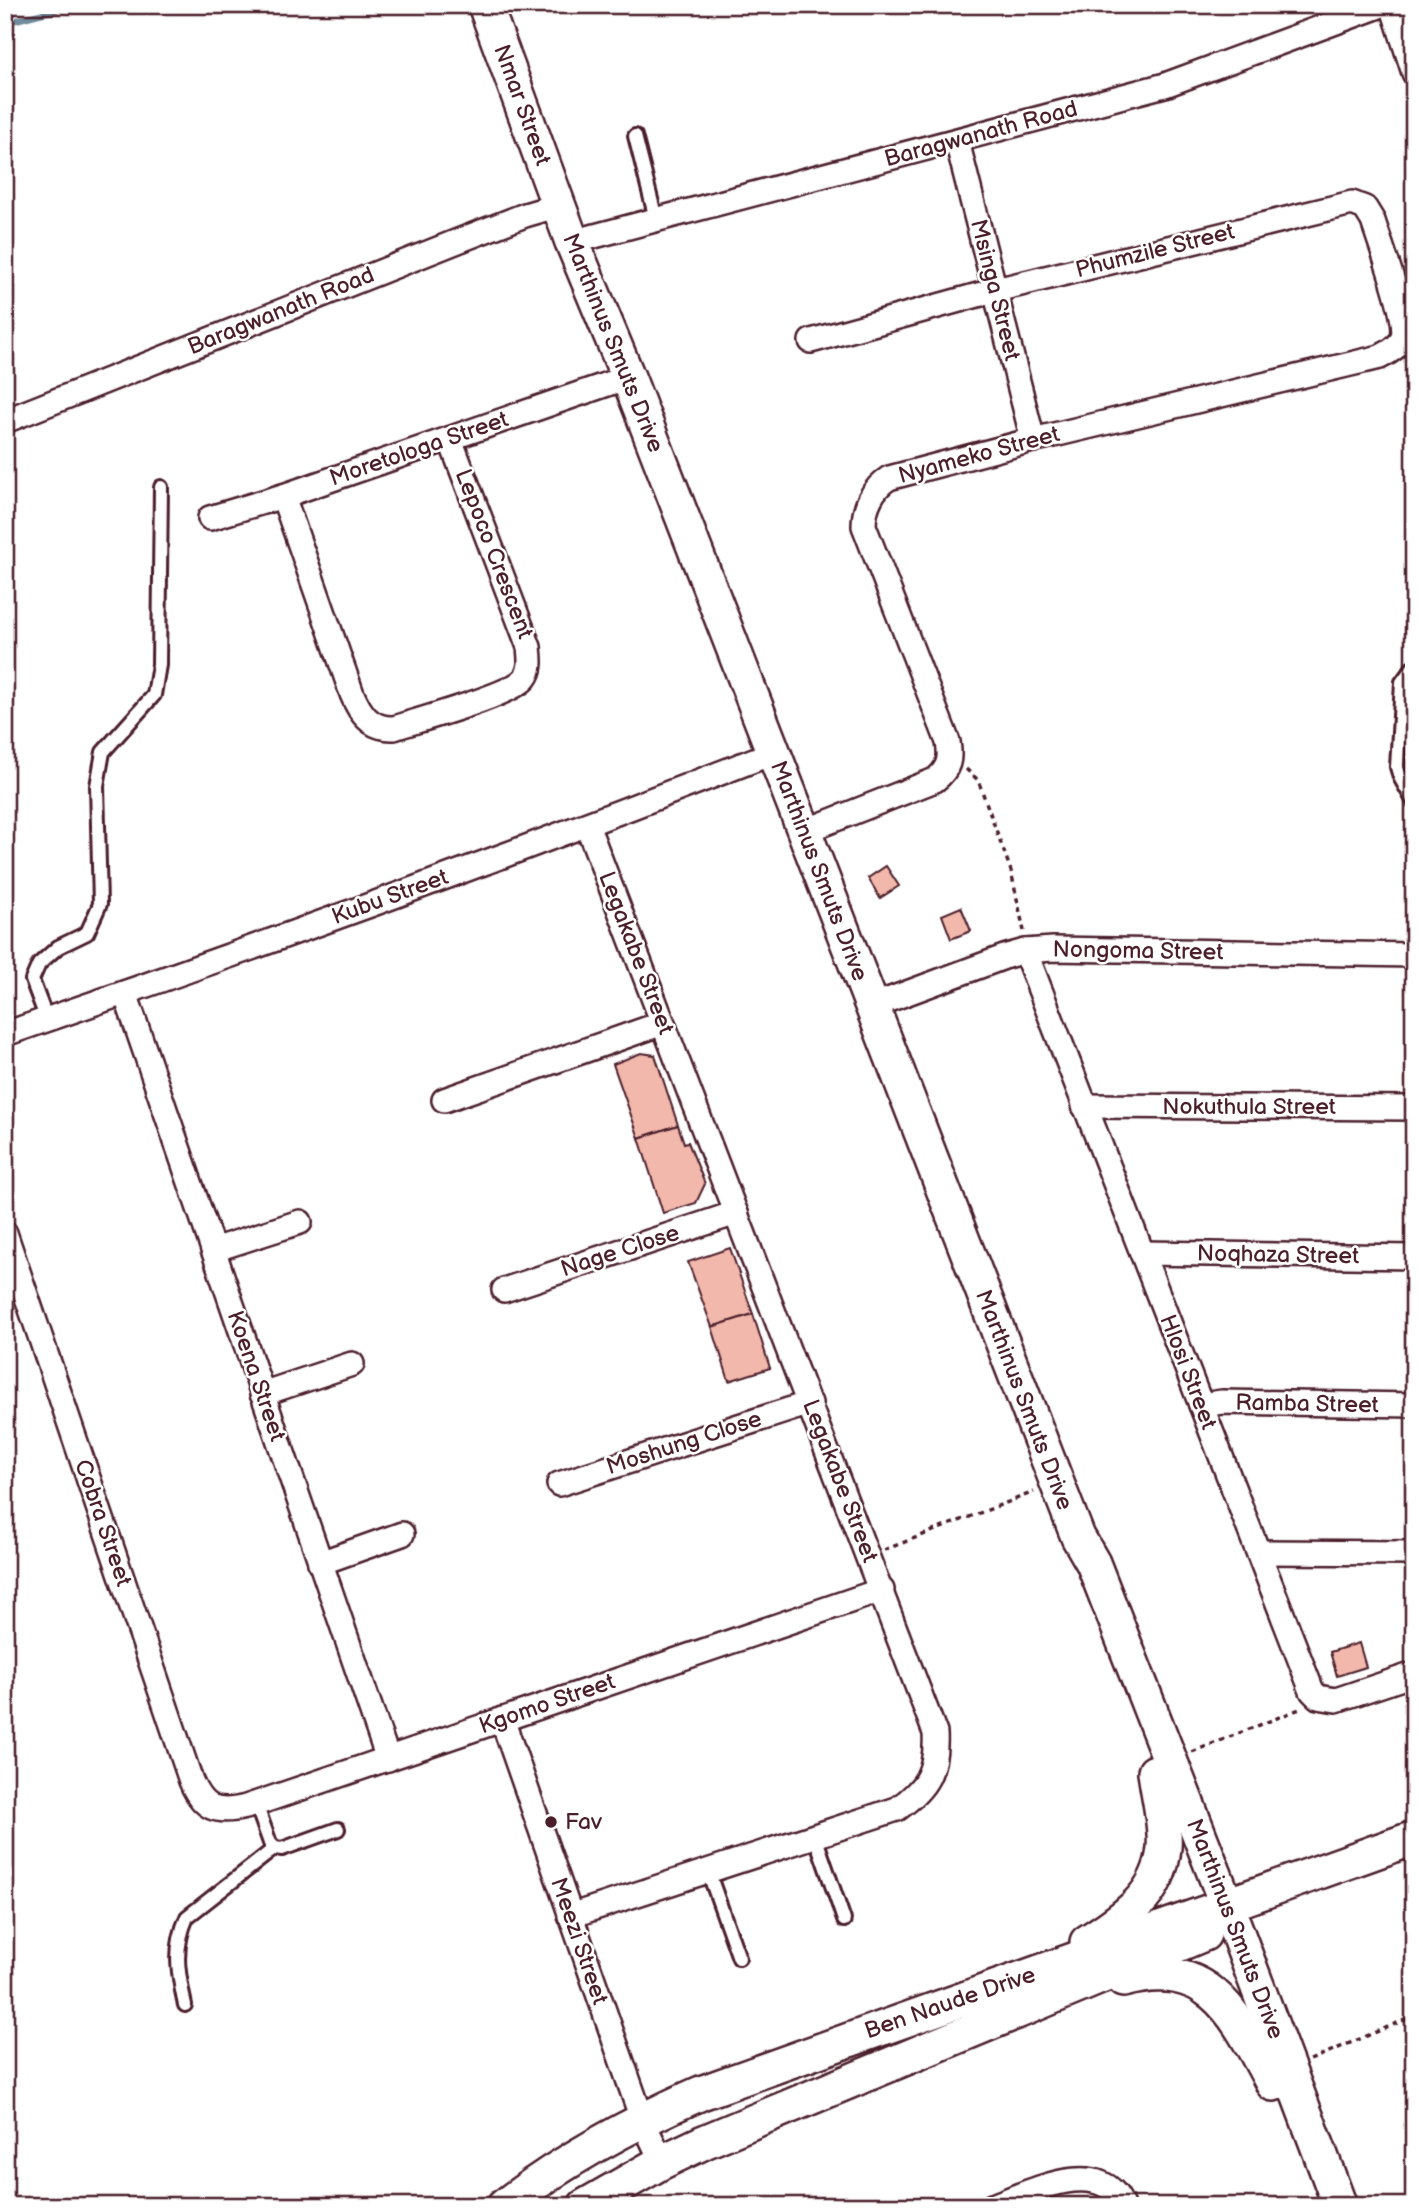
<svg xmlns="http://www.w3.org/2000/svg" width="1419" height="2211" font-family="'Balsamiq Sans',sans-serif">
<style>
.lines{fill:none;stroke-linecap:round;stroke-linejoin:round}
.stream{stroke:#708c9d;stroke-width:6}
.building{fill:#f2b8ab;stroke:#4a1f2b;stroke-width:2}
.lane-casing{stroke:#4a1f2b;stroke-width:18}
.street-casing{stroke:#4a1f2b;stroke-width:28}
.secondary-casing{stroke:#4a1f2b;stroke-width:38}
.path{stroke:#4a1f2b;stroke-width:3.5;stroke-dasharray:5 5;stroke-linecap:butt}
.lane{stroke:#fff;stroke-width:12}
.street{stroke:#fff;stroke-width:23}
.secondary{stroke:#fff;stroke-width:33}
.poi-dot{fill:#4a1f2b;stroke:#fff;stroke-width:2.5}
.labels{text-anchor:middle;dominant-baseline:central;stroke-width:5;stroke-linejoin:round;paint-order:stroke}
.street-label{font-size:23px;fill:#4a1f2b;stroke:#fff}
.poi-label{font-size:23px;fill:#4a1f2b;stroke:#fff;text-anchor:start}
</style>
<rect width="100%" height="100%" fill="#fff"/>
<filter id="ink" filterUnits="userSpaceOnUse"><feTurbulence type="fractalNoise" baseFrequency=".0143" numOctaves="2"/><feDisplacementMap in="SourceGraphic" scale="14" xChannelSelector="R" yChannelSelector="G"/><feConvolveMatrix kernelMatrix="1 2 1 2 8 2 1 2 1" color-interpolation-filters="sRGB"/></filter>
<g filter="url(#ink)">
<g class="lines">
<path class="stream" d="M 5,23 L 74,5"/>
</g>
<g class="building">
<path d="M 886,866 L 899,886 L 880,898 L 868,878 Z"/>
<path d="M 961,907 L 971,931 L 951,939 L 942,915 Z"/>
<path d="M 641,1053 L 655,1055 L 678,1125 L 639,1138 L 613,1064 Z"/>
<path d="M 678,1125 L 684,1143 L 688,1142 L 705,1184 L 696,1203 L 663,1213 L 639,1138 Z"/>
<path d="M 730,1248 L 753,1314 L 712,1327 L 688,1262 Z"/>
<path d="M 753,1314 L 770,1368 L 729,1381 L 712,1327 Z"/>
<path d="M 1359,1643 L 1366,1667 L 1337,1676 L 1330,1652 Z"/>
</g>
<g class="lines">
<g class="lane-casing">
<g id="lane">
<path d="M 635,136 L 656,219"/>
<path d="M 1414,666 L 1402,682 L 1397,767 L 1400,777 L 1414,802"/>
<path d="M 47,1020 L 32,980 L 39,964 L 58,947 L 87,933 L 100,904 L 97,786 L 103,752 L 154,695 L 159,665 L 161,487"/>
<path d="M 256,1804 L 270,1843 L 275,1848 L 282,1849 L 338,1829"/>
<path d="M 815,1836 L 844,1920"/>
<path d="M 708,1871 L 739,1958"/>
<path d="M 185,2005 C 178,1973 173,1949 187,1917 L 275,1848"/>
</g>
</g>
<g class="street-casing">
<g id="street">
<path d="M 1392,5 L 1414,73"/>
<path d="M 957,141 L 1033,440"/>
<path d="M 572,242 L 1165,85 L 1382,5"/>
<path d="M 5,421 L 458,241 L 525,215 L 559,205"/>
<path d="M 283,496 L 352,694 C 360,713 370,729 394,728 C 418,720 512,695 525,678 C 532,669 530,658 529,647 L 450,439"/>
<path d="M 210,518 L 283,496 L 628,377"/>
<path d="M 803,832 L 935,780 C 949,769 951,759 948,742 L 864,526 C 864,506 873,488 889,478 L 1033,440 L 1380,357 C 1388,353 1397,348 1402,340 C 1410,323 1380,243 1373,221 L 1365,208 L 1352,203 L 996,290 L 811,341"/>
<path d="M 1025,951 L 1312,1691 L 1318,1697 L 1336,1700 L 1414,1674"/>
<path d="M 125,993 L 388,1759"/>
<path d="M 872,1006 L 1007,956 L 1025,951 L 1053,949 L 1414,955"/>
<path d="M 5,1034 C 263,946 519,852 772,753"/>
<path d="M 444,1100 L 663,1023"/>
<path d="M 1084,1106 L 1414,1108"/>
<path d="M 5,1233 L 191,1781 C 203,1810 217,1814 246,1807 L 882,1590"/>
<path d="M 213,1250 L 300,1222"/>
<path d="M 1142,1253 L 1414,1257"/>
<path d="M 504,1290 L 736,1213"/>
<path d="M 262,1394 L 352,1364"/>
<path d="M 1201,1405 L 1222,1402 L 1414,1405"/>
<path d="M 559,1484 L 810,1403"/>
<path d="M 1259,1552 L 1414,1553"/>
<path d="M 320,1563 L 402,1534"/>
<path d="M 502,1719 L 642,2119 L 662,2162"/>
<path d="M 570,1916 L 897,1809 C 927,1788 937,1770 935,1733 L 587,825"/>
<path d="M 992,2206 C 1028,2193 1102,2154 1122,2206"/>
</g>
</g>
<g class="secondary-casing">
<g id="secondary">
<path d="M 485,5 L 572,242 L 628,377 L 1078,1537 L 1093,1563 L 1226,1903 L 1340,2206"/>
<path d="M 1087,1942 C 1123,1919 1160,1895 1164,1848 C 1166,1824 1158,1796 1155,1772"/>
<path d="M 1123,1980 C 1212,1956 1237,2018 1273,2084"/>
<path d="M 504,2206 C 564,2160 632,2123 701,2093 L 1414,1838"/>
<path d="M 585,2206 L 662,2162 L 704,2142 L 1204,1934"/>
</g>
</g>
<g class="path">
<path d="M 966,769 L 978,780 L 1011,871 L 1024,931"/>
<path d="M 884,1550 L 1034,1492"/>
<path d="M 1192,1752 L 1302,1708"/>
<path d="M 1310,2060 L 1414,2016"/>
</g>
<use href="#lane" class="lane"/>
<use href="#street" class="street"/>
<use href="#secondary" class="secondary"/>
</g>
</g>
<circle class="poi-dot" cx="551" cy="1822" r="7"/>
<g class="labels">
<g class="street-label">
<text transform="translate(522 105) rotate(70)">Nmar Street</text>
<text transform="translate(981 134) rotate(-15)">Baragwanath Road</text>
<text transform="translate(1155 251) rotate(-14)">Phumzile Street</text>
<text transform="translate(995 290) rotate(76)">Msinga Street</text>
<text transform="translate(281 311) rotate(-22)">Baragwanath Road</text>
<text transform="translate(613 343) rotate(68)">Marthinus Smuts Drive</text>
<text transform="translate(419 449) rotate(-19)">Moretologa Street</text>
<text transform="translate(979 455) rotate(-15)">Nyameko Street</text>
<text transform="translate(494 554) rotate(69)">Lepoco Crescent</text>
<text transform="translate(819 871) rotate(69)">Marthinus Smuts Drive</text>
<text transform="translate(390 897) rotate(-20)">Kubu Street</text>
<text transform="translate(1138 951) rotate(1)">Nongoma Street</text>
<text transform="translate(636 953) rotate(69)">Legakabe Street</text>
<text x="1249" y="1107">Nokuthula Street</text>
<text transform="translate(620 1251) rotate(-18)">Nage Close</text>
<text transform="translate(1278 1255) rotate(1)">Noqhaza Street</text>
<text transform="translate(1188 1372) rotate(69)">Hlosi Street</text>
<text transform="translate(256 1376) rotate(71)">Koena Street</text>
<text transform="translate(1024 1400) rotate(69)">Marthinus Smuts Drive</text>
<text transform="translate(1307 1404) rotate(1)">Ramba Street</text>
<text transform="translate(684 1443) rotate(-18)">Moshung Close</text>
<text transform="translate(840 1481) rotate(69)">Legakabe Street</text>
<text transform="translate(103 1523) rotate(71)">Cobra Street</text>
<text transform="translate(547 1704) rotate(-19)">Kgomo Street</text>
<text transform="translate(1235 1929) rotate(69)">Marthinus Smuts Drive</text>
<text transform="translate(579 1941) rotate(71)">Meezi Street</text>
<text transform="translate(950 2003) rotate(-19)">Ben Naude Drive</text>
</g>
<g class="poi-label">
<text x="565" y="1822">Fav</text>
</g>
</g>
<rect width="1419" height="2211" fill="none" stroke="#fff" stroke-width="28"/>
<rect x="14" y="14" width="1391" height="2183" fill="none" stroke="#4a1f2b" stroke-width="2.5" filter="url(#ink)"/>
</svg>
